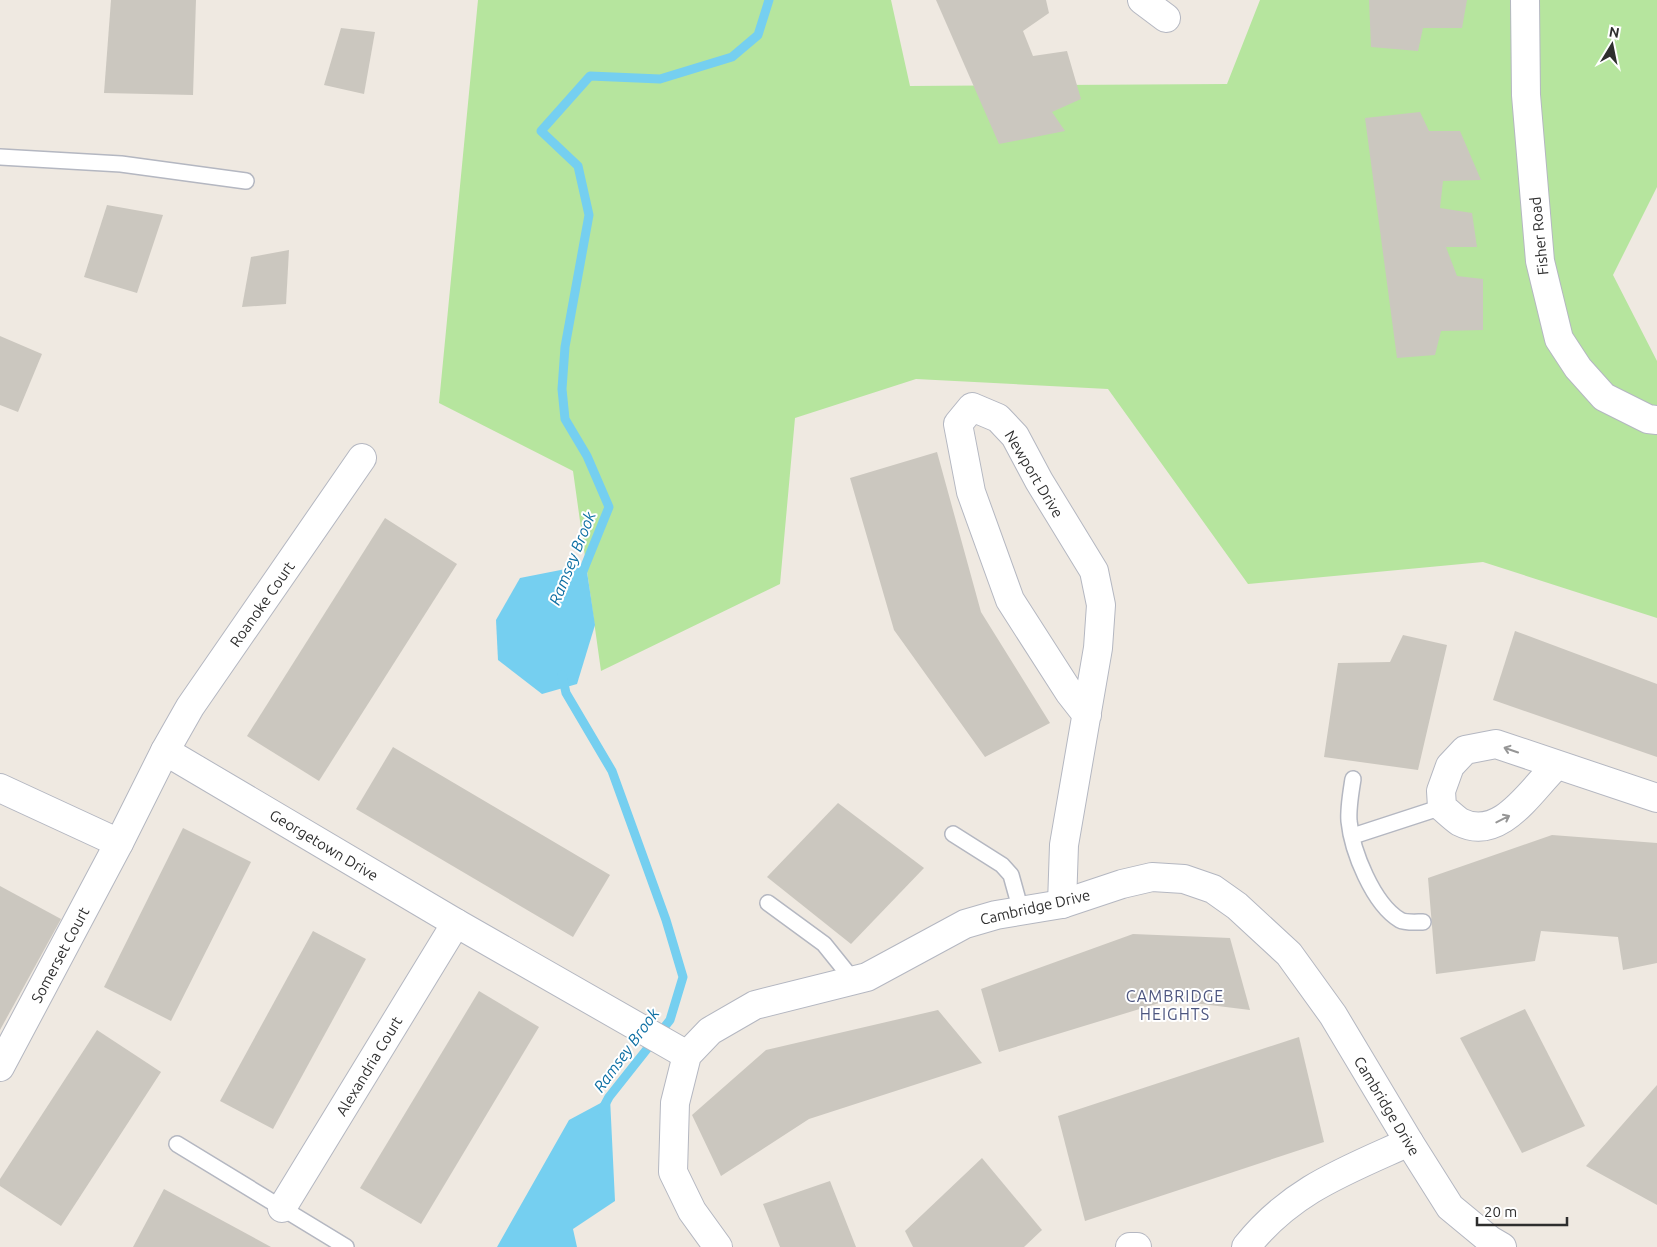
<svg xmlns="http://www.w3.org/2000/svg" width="1657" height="1247" font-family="Ubuntu,sans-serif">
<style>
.green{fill:#b6e59e}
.water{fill:#75cff0}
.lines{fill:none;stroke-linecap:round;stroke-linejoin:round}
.stream{stroke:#75cff0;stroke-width:9}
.building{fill:#cbc7bf}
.lane-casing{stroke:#b4b7c1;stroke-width:18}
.street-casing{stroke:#b4b7c1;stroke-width:30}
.lane{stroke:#fff;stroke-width:15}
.street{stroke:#fff;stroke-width:28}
.oneway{stroke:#969696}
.labels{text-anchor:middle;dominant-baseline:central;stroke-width:4;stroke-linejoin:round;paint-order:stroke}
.street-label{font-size:15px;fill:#2e2e2e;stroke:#fff}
.water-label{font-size:16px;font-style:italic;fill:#0d6fa3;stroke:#fff}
.neighbourhood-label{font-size:16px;letter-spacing:1px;fill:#4d5680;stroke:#fff}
</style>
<rect width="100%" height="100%" fill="#efe9e1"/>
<path class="green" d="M 478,0 L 891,0 L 910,86 L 1227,84 L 1260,0 L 1657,0 L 1657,187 L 1613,275 L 1657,361 L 1657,618 L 1483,562 L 1248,584 L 1108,389 L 916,379 L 795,418 L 780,584 L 601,671 L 573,471 L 439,403 Z"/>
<g class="water">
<path d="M 586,565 L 595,625 L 577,684 L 542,694 L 498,660 L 496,620 L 520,578 Z"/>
<path d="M 610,1098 L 615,1201 L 573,1229 L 577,1247 L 497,1247 L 569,1120 Z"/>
</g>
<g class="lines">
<g class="stream">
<path d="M 581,576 L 609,507 L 587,456 L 565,419 L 562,389 L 565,347 L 589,215 L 578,166 L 541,131 L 590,76 L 660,79 L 732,57 L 758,35 L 769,0"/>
<path d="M 562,675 L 566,693 L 612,771 L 666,920 L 683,977 L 670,1020 L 609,1097 L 602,1110"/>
</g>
</g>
<g class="building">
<path d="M 111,0 L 196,0 L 193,95 L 104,93 Z"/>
<path d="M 936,0 L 1046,0 L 1049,13 L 1023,31 L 1033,56 L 1067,51 L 1081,99 L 1052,112 L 1065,131 L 999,144 Z"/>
<path d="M 1369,0 L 1467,0 L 1462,28 L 1423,28 L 1418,51 L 1371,47 Z"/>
<path d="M 341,28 L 375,32 L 364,94 L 324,85 Z"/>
<path d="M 1420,112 L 1429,131 L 1460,131 L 1481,180 L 1443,181 L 1440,208 L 1472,213 L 1477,247 L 1446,247 L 1457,276 L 1483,279 L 1483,330 L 1441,331 L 1435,355 L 1397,358 L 1365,118 Z"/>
<path d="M 107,205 L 163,215 L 137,293 L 84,277 Z"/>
<path d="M 289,250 L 286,304 L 242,307 L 251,257 Z"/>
<path d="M 0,336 L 42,354 L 18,412 L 0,405 Z"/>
<path d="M 937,452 L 981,612 L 1050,723 L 985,757 L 894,630 L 850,478 Z"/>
<path d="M 385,518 L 457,564 L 319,781 L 247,736 Z"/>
<path d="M 1515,631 L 1657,684 L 1657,757 L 1493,700 Z"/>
<path d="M 1403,635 L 1447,645 L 1418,770 L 1324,757 L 1338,663 L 1390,662 Z"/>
<path d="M 393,747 L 610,875 L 573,937 L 356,809 Z"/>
<path d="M 838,803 L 924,868 L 851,944 L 767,877 Z"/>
<path d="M 183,828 L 251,862 L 171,1021 L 104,987 Z"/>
<path d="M 1552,835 L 1657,843 L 1657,963 L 1623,970 L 1618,937 L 1541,931 L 1535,961 L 1436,974 L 1428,878 Z"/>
<path d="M 0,886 L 61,919 L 0,1030 Z"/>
<path d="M 313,931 L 366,959 L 273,1129 L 220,1101 Z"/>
<path d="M 1133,934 L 1230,938 L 1250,1010 L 1169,1000 L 999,1052 L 981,989 Z"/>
<path d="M 479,991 L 539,1027 L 421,1224 L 360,1188 Z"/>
<path d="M 1525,1009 L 1585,1126 L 1522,1153 L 1460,1038 Z"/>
<path d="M 938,1010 L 982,1063 L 809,1119 L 721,1176 L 692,1115 L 766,1050 Z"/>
<path d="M 97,1030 L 161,1072 L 61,1226 L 0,1186 L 0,1179 Z"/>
<path d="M 1299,1037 L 1324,1142 L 1085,1221 L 1058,1116 Z"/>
<path d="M 1657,1085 L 1657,1205 L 1586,1166 Z"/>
<path d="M 982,1158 L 1042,1230 L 1024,1247 L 913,1247 L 905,1231 Z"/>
<path d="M 830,1181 L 856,1247 L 780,1247 L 763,1204 Z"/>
<path d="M 164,1189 L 271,1247 L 133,1247 Z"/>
</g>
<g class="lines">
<g class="lane-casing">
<g id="lane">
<path d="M 0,157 L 121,164 L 246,181"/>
<path d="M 1353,779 C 1351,792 1348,808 1349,821 C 1352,851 1373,904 1400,920 C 1405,923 1416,922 1423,922"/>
<path d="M 953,834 L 1002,865 L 1011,875 L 1021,911"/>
<path d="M 1353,836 L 1442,807"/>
<path d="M 768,903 L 824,944 L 853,980"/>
<path d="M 177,1144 L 346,1247"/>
</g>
</g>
<g class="street-casing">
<g id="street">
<path d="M 1142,0 L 1166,18"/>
<path d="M 1525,0 L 1526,95 L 1540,261 L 1559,339 L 1578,368 L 1604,397 L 1648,419 L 1657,420"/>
<path d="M 165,751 L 190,707 L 362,458"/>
<path d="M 1557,765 C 1532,788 1501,843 1460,822 C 1454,818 1448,812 1442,807 L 1441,791 L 1450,766 L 1465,750 L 1496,744 L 1657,798"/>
<path d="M 0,788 L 119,843"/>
<path d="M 1062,904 L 1064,845 L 1098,648 L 1101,605 L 1094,571 L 1039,481 L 1015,436 L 998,418 L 972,407 L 958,424 L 971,492 L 1010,600 L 1069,692 L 1087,715"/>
<path d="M 0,1067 L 119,843 L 165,751 L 456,923 L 687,1055"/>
<path d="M 282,1208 L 456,923"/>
<path d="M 718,1247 L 692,1211 L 673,1172 L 675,1103 L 687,1055 L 710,1031 L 755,1005 L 867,977 L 965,924 L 996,915 L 1062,904 L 1122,884 L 1152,877 L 1184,879 L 1213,889 L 1237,906 L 1289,954 L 1333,1015 L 1409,1142 L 1450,1207 L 1490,1240 L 1502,1247"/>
<path d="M 1130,1247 L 1137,1247"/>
<path d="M 1246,1247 C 1291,1190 1345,1171 1409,1142"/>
</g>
</g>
<use href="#lane" class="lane"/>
<use href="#street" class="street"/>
</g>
<defs><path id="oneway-shaft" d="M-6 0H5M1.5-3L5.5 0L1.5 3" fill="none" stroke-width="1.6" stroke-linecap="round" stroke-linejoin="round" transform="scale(1.25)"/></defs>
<g class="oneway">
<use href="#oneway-shaft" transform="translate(1511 750) rotate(-161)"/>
<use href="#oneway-shaft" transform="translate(1503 819) rotate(-27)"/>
</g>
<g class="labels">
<g class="street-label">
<text transform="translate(1539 236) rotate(-96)">Fisher Road</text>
<text transform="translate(1034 474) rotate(59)">Newport Drive</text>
<text transform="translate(262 604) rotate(-55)">Roanoke Court</text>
<text transform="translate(324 845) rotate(31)">Georgetown Drive</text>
<text transform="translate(1035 907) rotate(-13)">Cambridge Drive</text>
<text transform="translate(60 955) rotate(-62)">Somerset Court</text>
<text transform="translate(369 1066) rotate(-59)">Alexandria Court</text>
<text transform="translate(1387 1106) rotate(59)">Cambridge Drive</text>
</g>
<g class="water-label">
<text transform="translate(572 558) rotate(-68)">Ramsey Brook</text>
<text transform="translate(626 1050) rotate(-54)">Ramsey Brook</text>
</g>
<g class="neighbourhood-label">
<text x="1175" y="996">CAMBRIDGE<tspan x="1175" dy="18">HEIGHTS</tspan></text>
</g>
</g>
<g transform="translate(1612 45) rotate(10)" stroke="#ffffff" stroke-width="4" paint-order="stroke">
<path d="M0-4L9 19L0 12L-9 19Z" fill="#2e2e2e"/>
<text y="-8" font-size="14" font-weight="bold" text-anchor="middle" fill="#2e2e2e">N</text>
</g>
<path d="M1477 1217v8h90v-8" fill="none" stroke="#2e2e2e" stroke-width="2.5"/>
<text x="1484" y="1217" font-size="15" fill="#2e2e2e" stroke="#ffffff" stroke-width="4" paint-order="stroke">20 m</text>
</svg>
